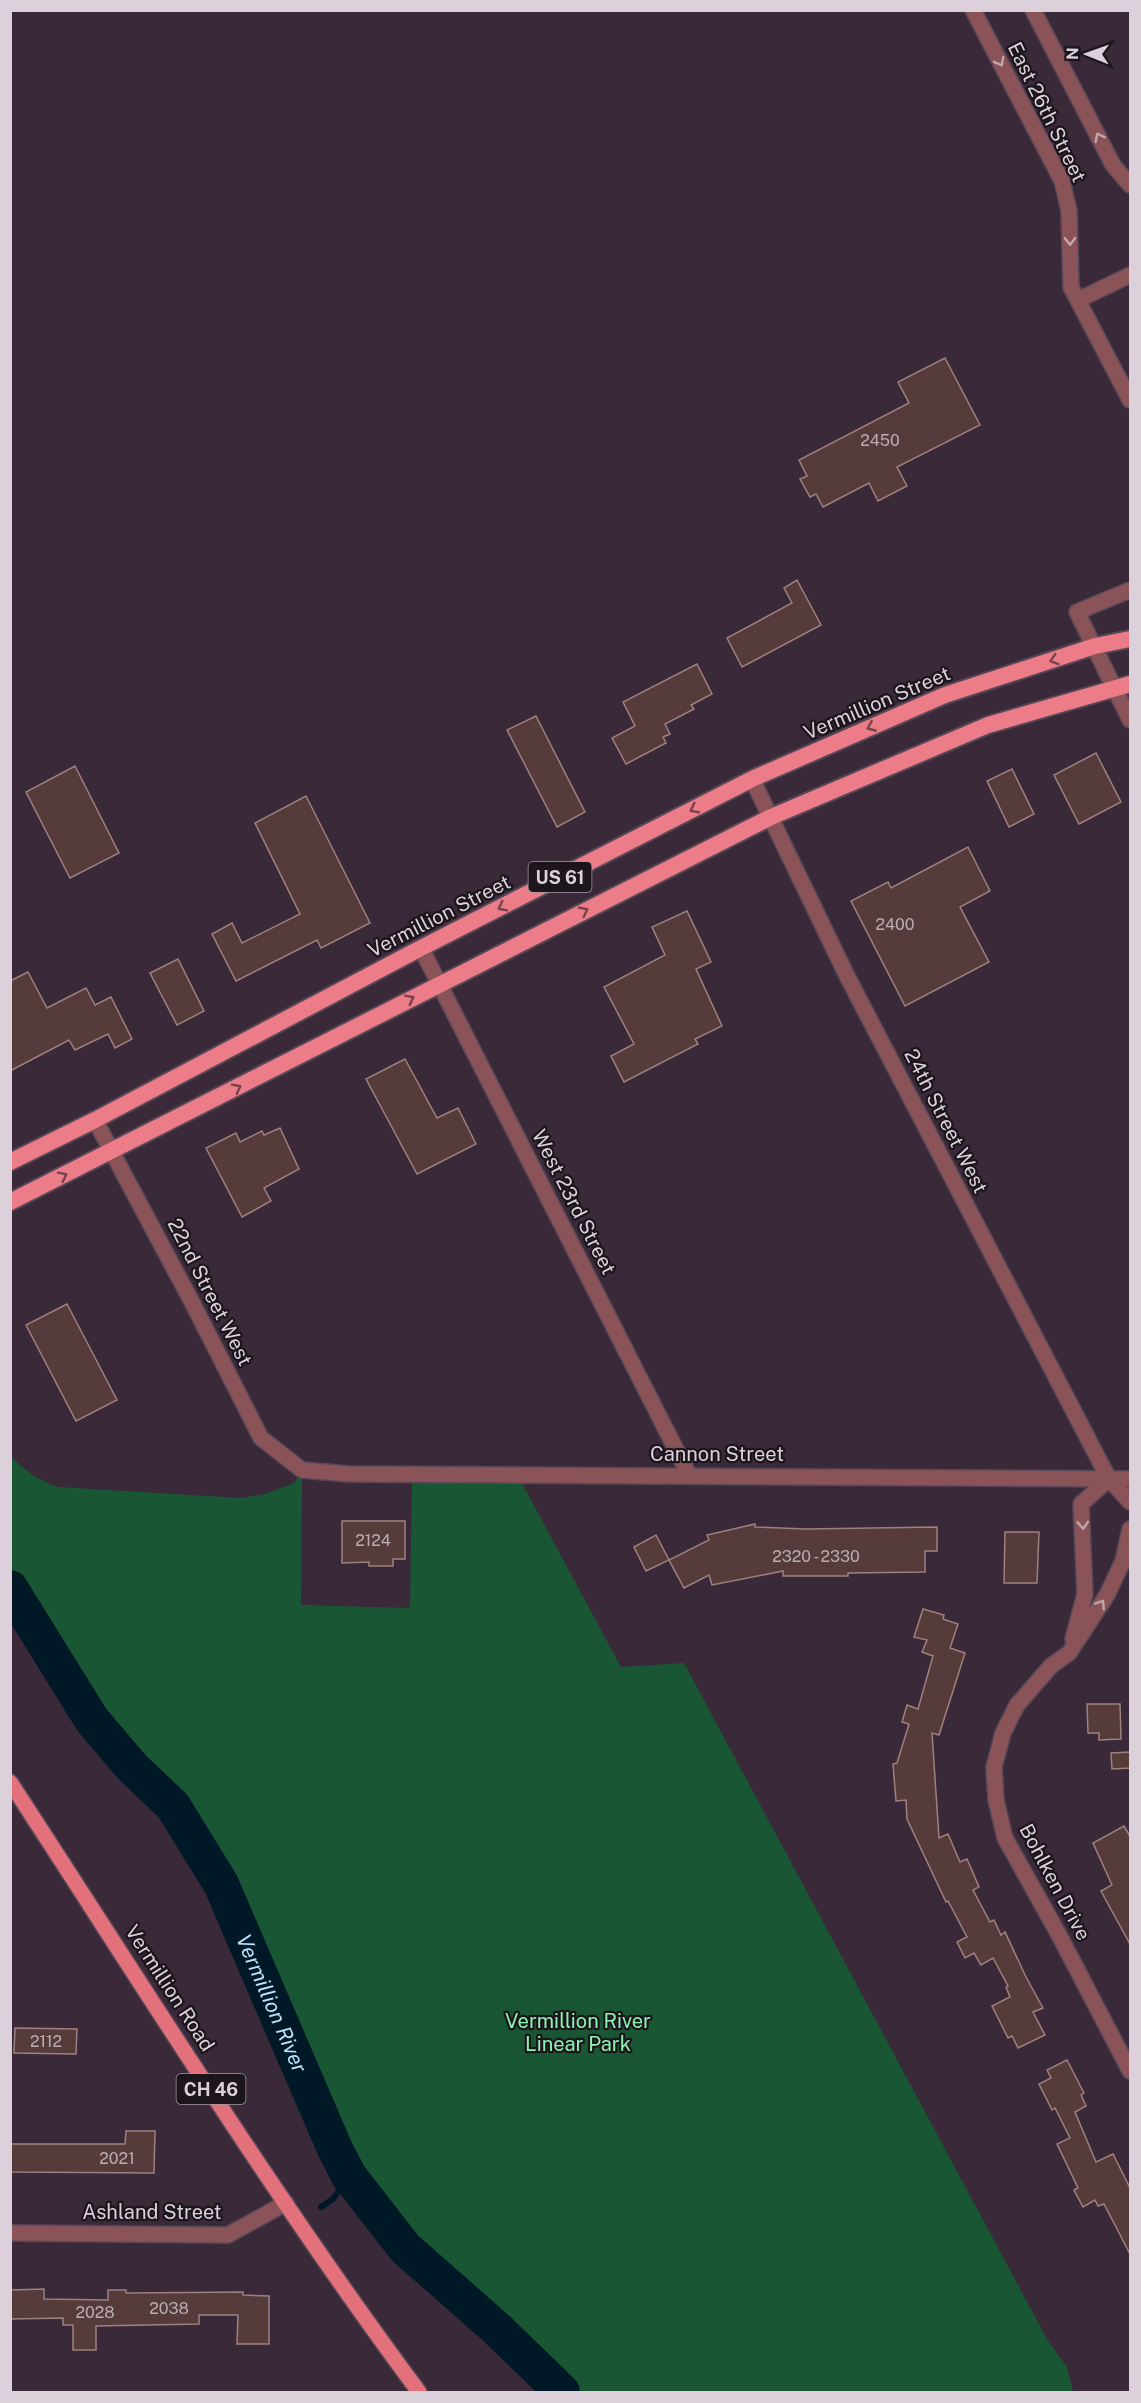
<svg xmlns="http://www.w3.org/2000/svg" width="1141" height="2403" font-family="'Public Sans',sans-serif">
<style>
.green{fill:#195734}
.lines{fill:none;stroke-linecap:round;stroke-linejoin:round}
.stream{stroke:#011827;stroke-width:6}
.river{stroke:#011827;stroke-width:36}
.building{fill:#553c3a;stroke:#9e817f;stroke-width:1.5}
.minor-casing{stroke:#574756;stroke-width:18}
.primary-casing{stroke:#574756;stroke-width:18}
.trunk-casing{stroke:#574756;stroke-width:20}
.minor{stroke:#8a5357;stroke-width:15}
.primary{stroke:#e2717c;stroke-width:15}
.trunk{stroke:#ec7c87;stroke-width:16}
.oneway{stroke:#bfa5ad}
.oneway2{stroke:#7a434c}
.labels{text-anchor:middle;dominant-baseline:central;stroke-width:4.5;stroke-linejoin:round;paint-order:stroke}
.number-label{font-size:16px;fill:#baacb3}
.shield{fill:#1c151c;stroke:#a299a2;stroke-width:1.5}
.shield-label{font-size:18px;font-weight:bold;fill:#dcd1db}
.street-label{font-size:20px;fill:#dcd1db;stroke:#1c151c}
.park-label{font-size:20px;fill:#8bf4b1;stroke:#1c151c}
.water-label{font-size:21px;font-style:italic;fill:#bbe1fc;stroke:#1c151c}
</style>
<rect width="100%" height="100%" fill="#3a2939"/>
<path class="green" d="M 10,1455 C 24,1471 39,1480 58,1487 L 241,1498 L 265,1494 L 294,1483 L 302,1470 L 301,1605 L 410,1608 L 412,1474 L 517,1474 L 621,1667 L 684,1663 L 1048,2341 L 1067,2367 L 1073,2392 L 562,2392 L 496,2328 L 405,2248 L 349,2176 L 335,2149 L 221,1884 L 173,1806 L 132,1767 L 92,1720 L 11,1588 Z"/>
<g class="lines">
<path class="stream" d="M 321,2207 L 333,2199 L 349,2176"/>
<path class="river" id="s1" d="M 10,1588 L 92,1720 L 132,1767 L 173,1806 L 221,1884 L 335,2149 L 349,2176 L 405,2248 L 496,2328 L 562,2392"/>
</g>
<g class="building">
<path d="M 945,358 L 980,425 L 897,467 L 907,486 L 878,501 L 869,483 L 823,507 L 816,494 L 810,497 L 800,479 L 807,476 L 799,460 L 909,403 L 898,382 Z"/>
<path d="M 797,580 L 821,625 L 742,667 L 727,638 L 792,603 L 784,588 Z"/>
<path d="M 697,664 L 712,694 L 691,705 L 694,709 L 665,724 L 670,734 L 663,737 L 666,743 L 626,764 L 612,738 L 635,726 L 623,702 Z"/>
<path d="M 536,716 L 585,812 L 557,827 L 507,730 Z"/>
<path d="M 1096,753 L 1121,802 L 1079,824 L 1054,775 Z"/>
<path d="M 75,766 L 119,853 L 70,878 L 26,792 Z"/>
<path d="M 1012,769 L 1034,814 L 1009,827 L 987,781 Z"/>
<path d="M 306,796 L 370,923 L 321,948 L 317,940 L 236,981 L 212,934 L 232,923 L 242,943 L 300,914 L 255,823 Z"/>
<path d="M 968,847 L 990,891 L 960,907 L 989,962 L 905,1006 L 851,901 L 888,882 L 891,888 Z"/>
<path d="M 687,911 L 711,962 L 696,969 L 722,1026 L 695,1039 L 698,1044 L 624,1082 L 611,1056 L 634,1044 L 604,987 L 665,955 L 652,927 Z"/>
<path d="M 178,959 L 204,1011 L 177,1025 L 150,973 Z"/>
<path d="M 28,972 L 47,1008 L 86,988 L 95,1005 L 111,997 L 132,1039 L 115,1048 L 108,1034 L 75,1050 L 69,1040 L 10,1071 L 10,981 Z"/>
<path d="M 405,1059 L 437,1118 L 458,1108 L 476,1144 L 417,1174 L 366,1079 Z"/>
<path d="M 280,1128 L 299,1169 L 264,1188 L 271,1201 L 242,1217 L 206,1148 L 236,1133 L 240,1142 L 262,1131 L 264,1135 Z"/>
<path d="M 67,1304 L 117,1400 L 76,1421 L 26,1325 Z"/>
<path d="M 342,1521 L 405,1521 L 405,1559 L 393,1559 L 393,1566 L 369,1566 L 369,1562 L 342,1563 Z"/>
<path d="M 755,1524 L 755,1527 L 806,1529 L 937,1527 L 937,1551 L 925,1551 L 925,1572 L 848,1573 L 848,1576 L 783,1576 L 783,1571 L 712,1585 L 709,1575 L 684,1588 L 669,1560 L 709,1540 L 707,1535 Z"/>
<path d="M 1005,1532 L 1039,1532 L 1037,1583 L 1004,1583 Z"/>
<path d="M 656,1535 L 669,1560 L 646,1571 L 634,1547 Z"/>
<path d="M 923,1609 L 944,1615 L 943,1619 L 958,1624 L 950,1648 L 965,1653 L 939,1735 L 932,1733 L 939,1838 L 948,1834 L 960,1862 L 967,1859 L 979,1887 L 973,1890 L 990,1922 L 994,1920 L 1001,1935 L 1005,1932 L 1026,1977 L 1043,2008 L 1033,2012 L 1045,2035 L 1018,2048 L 1012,2036 L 1008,2038 L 992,2006 L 1010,1997 L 1006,1987 L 1008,1986 L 993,1958 L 981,1965 L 974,1953 L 965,1958 L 957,1942 L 967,1937 L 948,1901 L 946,1902 L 907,1819 L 906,1800 L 896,1801 L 893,1764 L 897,1763 L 909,1724 L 902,1722 L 907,1705 L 918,1709 L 933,1656 L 922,1652 L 927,1640 L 914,1637 Z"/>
<path d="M 1087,1704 L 1120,1704 L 1121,1739 L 1099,1740 L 1099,1733 L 1088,1733 Z"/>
<path d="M 1131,1752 L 1131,1768 L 1112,1769 L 1111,1753 Z"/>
<path d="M 1124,1826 L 1131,1838 L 1131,1946 L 1101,1891 L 1112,1885 L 1093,1843 Z"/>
<path d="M 15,2028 L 77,2029 L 76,2054 L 14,2053 Z"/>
<path d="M 1067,2060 L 1084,2093 L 1081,2095 L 1086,2106 L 1075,2112 L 1096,2162 L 1113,2154 L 1131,2190 L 1131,2256 L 1104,2204 L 1098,2206 L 1095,2200 L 1083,2207 L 1074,2190 L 1078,2188 L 1057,2144 L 1070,2138 L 1055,2108 L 1052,2110 L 1039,2084 L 1051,2078 L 1047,2070 Z"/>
<path d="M 126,2131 L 155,2131 L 154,2173 L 10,2172 L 10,2144 L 125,2144 Z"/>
<path d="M 44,2289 L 44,2299 L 108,2300 L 108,2290 L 126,2290 L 126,2293 L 243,2292 L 243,2295 L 269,2296 L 269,2344 L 237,2344 L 238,2315 L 199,2315 L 199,2324 L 96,2326 L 96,2350 L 73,2350 L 73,2325 L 63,2325 L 63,2318 L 10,2319 L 10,2290 Z"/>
</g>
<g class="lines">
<g class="minor-casing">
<g id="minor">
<path d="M 973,10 L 1062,181 L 1069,211 L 1071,287 L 1130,400"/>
<path d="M 1033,10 L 1113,165 L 1130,185"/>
<path d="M 1078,300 L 1130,275"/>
<path d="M 1130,590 L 1077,612 L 1130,720"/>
<path d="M 752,779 L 847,976 L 1109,1479 L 1130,1502"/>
<path d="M 421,948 L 689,1475"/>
<path d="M 95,1120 L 194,1306 L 261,1438 L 302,1470 L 349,1474 L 1130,1479"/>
<path d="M 1130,1529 L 1123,1561 L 1107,1595 L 1069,1653 L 1051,1666 L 1017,1705 L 1003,1733 L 994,1767 L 996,1800 L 1005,1838 L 1059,1935 L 1130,2071"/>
<path d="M 1073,1639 L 1085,1594 L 1081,1504 L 1109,1479"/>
<path d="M 10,2233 L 228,2235 L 286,2203"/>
</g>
</g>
<g class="primary-casing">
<path id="primary" d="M 10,1782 C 144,1987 273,2196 419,2392"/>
</g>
<g class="trunk-casing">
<g id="trunk">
<path d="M 10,1162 L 95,1120 L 421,948 L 752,779 L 945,695 L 1095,646 L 1130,639"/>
<path d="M 10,1202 L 771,817 L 988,725 L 1130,684"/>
</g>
</g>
<use href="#minor" class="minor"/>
<use href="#primary" class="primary"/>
<use href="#trunk" class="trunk"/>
</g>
<defs><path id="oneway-chevron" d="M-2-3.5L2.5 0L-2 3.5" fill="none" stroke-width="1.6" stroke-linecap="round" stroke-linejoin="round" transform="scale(1.5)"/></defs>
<g class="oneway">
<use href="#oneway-chevron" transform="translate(1000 62) rotate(62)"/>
<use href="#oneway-chevron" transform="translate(1099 137) rotate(-117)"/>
<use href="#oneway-chevron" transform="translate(1070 241) rotate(89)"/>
<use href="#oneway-chevron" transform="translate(1083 1525) rotate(86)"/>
<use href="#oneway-chevron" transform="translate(1101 1604) rotate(-57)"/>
</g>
<g class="oneway2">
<use href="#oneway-chevron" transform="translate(1054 660) rotate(162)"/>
<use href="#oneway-chevron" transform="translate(871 727) rotate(157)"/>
<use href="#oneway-chevron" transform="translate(694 809) rotate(153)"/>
<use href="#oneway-chevron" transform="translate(502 907) rotate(153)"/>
<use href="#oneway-chevron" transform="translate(584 911) rotate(-27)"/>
<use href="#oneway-chevron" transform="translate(410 999) rotate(-27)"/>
<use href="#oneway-chevron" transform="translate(237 1088) rotate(-27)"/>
<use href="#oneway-chevron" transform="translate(63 1176) rotate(-27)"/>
</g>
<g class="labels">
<g class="number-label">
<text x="880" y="440">2450</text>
<text x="895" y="924">2400</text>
<text x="373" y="1540">2124</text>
<text x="816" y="1556">2320 - 2330</text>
<text x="46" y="2041">2112</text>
<text x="117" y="2158">2021</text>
<text x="169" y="2308">2038</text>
<text x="95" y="2312">2028</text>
</g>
<g class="shield">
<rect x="528.5" y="862" width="63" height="30" rx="4.5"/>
<rect x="176.5" y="2074" width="69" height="30" rx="4.5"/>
</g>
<g class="shield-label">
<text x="560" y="877">US 61</text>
<text x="211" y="2089">CH 46</text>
</g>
<g class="street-label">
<text transform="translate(1047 112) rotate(64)">East 26th Street</text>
<text transform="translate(877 703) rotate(-23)">Vermillion Street</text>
<text transform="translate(439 916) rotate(-27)">Vermillion Street</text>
<text transform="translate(946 1121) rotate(63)">24th Street West</text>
<text transform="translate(574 1202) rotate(63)">West 23rd Street</text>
<text transform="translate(210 1292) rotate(63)">22nd Street West</text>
<text x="717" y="1454">Cannon Street</text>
<text transform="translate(1055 1882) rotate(62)">Bohlken Drive</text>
<text transform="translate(170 1988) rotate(57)">Vermillion Road</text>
<text x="152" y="2212">Ashland Street</text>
</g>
<g class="park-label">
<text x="578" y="2021">Vermillion River<tspan x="578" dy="23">Linear Park</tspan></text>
</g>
<g class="water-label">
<text stroke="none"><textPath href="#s1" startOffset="495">Vermillion River</textPath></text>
</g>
</g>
<rect width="1141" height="2403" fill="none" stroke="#dcd1db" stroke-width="24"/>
<g transform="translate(1087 54) rotate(271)" stroke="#1c151c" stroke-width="4.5" paint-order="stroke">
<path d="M0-4.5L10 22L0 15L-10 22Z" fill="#dcd1db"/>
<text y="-9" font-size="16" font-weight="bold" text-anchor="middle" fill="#dcd1db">N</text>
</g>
</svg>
